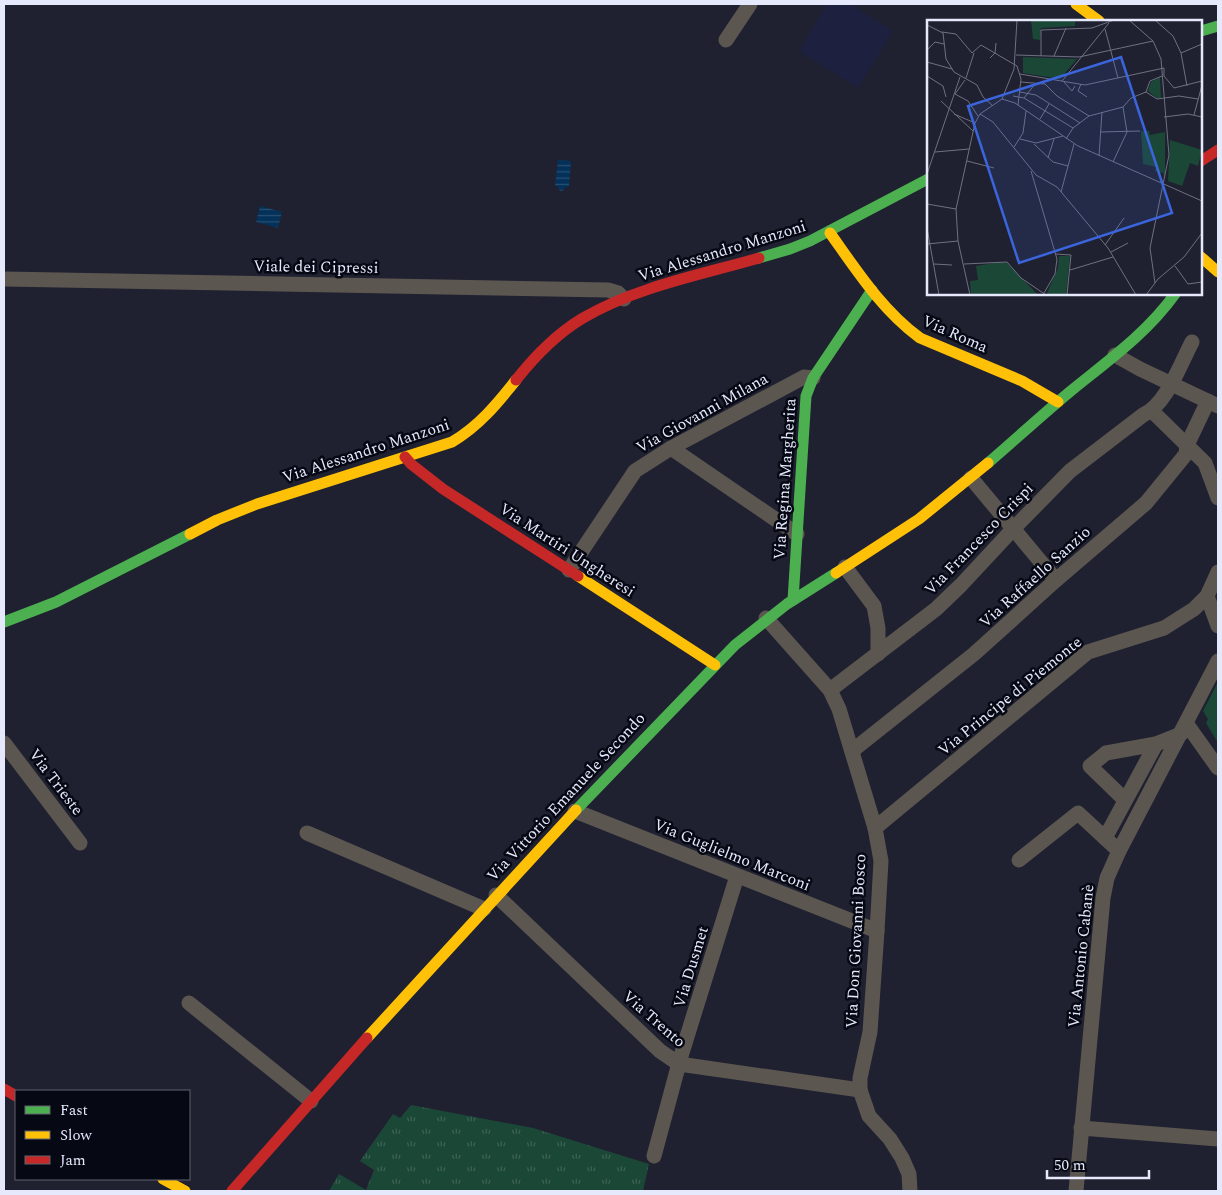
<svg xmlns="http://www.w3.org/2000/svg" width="1222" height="1195" font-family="Spectral,serif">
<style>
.built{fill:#1d203e}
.grass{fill:url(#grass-tufts)}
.park{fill:#1b4736}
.water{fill:url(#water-rules)}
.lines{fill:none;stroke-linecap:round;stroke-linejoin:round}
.street{stroke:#5c5650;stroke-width:15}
.fast{stroke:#4caf50;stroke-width:11}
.slow{stroke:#ffc107;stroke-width:11}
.jam{stroke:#c62828;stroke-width:11}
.labels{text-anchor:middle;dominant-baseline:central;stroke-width:5;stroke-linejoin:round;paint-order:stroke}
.street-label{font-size:16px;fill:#e6e9fc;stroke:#060813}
.inset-road{fill:none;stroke:#6f7182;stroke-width:1}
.view{fill:#3b65dd;fill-opacity:0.15;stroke:#3b65dd;stroke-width:2.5}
.inset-edge{fill:none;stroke:#e6e9fc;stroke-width:2.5}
</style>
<defs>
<pattern id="grass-tufts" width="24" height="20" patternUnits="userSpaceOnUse" patternTransform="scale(1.25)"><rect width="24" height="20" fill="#1b4736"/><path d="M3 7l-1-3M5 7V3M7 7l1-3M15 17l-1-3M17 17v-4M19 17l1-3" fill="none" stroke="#3c6254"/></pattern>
<pattern id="water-rules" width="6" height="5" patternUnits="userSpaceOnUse" patternTransform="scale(1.25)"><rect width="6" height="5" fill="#033159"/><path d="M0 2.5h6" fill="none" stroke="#284f72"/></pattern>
</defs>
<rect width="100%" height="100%" fill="#1f2130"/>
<path class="built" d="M 827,4 L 850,4 L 893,31 L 858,88 L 799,51 Z"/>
<path class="grass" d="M 411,1105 L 533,1128 L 649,1164 L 643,1191 L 329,1191 L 339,1174 L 366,1190 L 374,1170 L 360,1161 L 393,1114 L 400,1118 Z"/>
<path class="park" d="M 1218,682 L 1218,743 L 1206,723 L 1208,719 L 1203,711 Z"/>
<g class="water">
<path d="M 558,160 L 571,161 L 569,187 L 565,187 L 564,190 L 561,191 L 559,190 L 558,186 L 555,186 Z"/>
<path d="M 260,206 L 282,212 L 278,228 L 256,222 Z"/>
</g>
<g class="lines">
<g class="street">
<path d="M 726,40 L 750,4"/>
<path d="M 4,279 L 608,290 L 618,293 L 624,299"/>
<path d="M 1115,355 L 1140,369 L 1218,406"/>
<path d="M 1152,411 L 1205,463 L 1218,498"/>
<path d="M 671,448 L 797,534"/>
<path d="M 971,478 L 1056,580"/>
<path d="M 845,567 L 874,606 L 878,628 L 878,654"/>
<path d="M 569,570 L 635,471 L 671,448 L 804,377 L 813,378"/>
<path d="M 1207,596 L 1218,626"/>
<path d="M 766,618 L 830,690 L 839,709 L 875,828 L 881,861 L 877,931 L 870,1032 L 860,1078 L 860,1090 L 869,1116 L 890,1139 L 902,1158 L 909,1174 L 910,1191"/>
<path d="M 830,690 L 936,609 L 961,585 L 1013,529 L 1070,471 L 1143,415 C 1166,405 1180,365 1192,342"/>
<path d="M 1186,723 L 1218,768"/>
<path d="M 4,743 L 80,843"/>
<path d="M 852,751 L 974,654 L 1056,580 L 1146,503 L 1186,454 L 1187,445 L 1208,401"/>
<path d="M 1125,800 L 1090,766 L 1106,753 L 1156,744 L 1181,734"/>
<path d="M 575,811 L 877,931"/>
<path d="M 875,828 L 1088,652 L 1164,628 L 1194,609 L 1207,596 L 1218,572"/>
<path d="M 307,833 L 484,909"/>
<path d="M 1105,838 L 1156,744"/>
<path d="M 1019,860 L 1078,813 L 1119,851"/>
<path d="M 496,895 L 660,1051 L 679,1064 L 860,1090"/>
<path d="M 189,1003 L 311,1101"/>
<path d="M 1081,1128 L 1218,1139"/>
<path d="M 654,1156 L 681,1056 L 737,876"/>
<path d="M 1076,1191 L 1103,898 L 1107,878 L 1119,851 L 1218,661"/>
</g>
<g class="fast">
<path d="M 1201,31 L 1218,26"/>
<path d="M 759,258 L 790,249 L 810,241 L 928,179"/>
<path d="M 988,463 C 1016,439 1043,414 1072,390 C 1109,360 1147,333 1175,294"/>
<path d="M 793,600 L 806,396 L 813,378 L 872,290"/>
<path d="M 4,622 L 56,602 L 190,534"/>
<path d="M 576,810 L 735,645 L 787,604 L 836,573"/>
</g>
<g class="slow">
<path d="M 1076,4 L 1099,21"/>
<path d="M 830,233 C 857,271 882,310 920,338 L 1022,381 L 1058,402"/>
<path d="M 1201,257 L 1218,272"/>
<path d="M 190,534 L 217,520 L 257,504 L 452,442 C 479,426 497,404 516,380"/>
<path d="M 836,573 L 919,519 L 988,463"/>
<path d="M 578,576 L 715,665"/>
<path d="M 367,1038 L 576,810"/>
<path d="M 163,1179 L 185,1191"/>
</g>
<g class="jam">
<path d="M 1201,161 L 1218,150"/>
<path d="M 516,380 C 535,356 556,334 583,318 C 636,287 700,275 759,258"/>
<path d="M 405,457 L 411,464 L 443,489 L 578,576"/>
<path d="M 4,1089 L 16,1096"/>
<path d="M 232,1191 L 367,1038"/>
</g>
</g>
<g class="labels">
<g class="street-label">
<text transform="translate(722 251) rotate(-17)">Via Alessandro Manzoni</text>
<text transform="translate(316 267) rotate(1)">Viale dei Cipressi</text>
<text transform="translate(955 334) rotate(24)">Via Roma</text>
<text transform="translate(702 413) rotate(-29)">Via Giovanni Milana</text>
<text transform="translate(366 451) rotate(-18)">Via Alessandro Manzoni</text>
<text transform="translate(785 479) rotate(-86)">Via Regina Margherita</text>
<text transform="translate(979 539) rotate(-46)">Via Francesco Crispi</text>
<text transform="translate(567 550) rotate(33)">Via Martiri Ungheresi</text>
<text transform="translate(1035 577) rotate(-42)">Via Raffaello Sanzio</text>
<text transform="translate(1010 696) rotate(-39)">Via Principe di Piemonte</text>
<text transform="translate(56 782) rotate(53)">Via Trieste</text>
<text transform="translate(566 797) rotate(-47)">Via Vittorio Emanuele Secondo</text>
<text transform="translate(732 855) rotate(22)">Via Guglielmo Marconi</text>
<text transform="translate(856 941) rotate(-87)">Via Don Giovanni Bosco</text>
<text transform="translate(1081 956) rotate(-84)">Via Antonio Cabanè</text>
<text transform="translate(691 967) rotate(-73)">Via Dusmet</text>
<text transform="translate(654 1019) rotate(41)">Via Trento</text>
</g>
</g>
<g transform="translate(927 20)">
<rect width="275" height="275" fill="#1f2130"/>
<path d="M 233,57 L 234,78 L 230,78 L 221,71 L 224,62 ZM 214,111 L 222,111 L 223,115 L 238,112 L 238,158 L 236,153 L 228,151 L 229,147 L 216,144 ZM 243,120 L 275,130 L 271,146 L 263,143 L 255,166 L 241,161 ZM 73,242 L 80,243 L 111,275 L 44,275 L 43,261 L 51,260 L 49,246 Z" fill="#1b4736"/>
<path d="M 104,0 L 148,0 L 148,6 L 114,8 L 113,20 L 106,19 Z" fill="#1b4736"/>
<path d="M 132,236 L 143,236 L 139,275 L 122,275 L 120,273 L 131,248 Z" fill="#1b4736"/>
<path d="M 96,37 L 150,39 L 133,59 L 96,53 Z" fill="#1b4736"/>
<path class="inset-road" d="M 202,0 L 226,21 L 234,39 L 242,135 L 223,228 L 228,263M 228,0 L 246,16 L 254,33M 0,5 L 16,13 L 19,39 L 27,52 L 50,65 L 56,77 L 66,86M 178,9 L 191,58M 15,12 L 29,14 L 45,33 L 54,25 L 90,46 L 94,59 L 91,85M 0,30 L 8,22 L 17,24M 89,35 L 152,37 L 226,21M 114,36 L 114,10 L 165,8 L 187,0M 127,36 L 139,8M 63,38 L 68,33 L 69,23M 0,42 L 25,49M 93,54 L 158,65 L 237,48 L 237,56 L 247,68 L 275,61M 0,56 L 16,66 L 19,77M 39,58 L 47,33M 135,61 L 182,3M 94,62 L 118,64 L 130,76 L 162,96M 137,62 L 145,71 L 148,66M 154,64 L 151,71 L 160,77M 260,66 L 254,33 L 275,24M 93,72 L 109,75 L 153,103M 219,72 L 230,79 L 252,76 L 271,79M 28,74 L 41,81 L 51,96M 28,74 L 38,60M 86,76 L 97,78 L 146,108M 97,78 L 108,64M 75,79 L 88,83 L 151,126 L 275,181M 14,81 L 46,111M 27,94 L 48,103M 53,94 L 66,102 L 109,155 L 130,167 L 181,228 L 209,275M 267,95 L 275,65M 237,97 L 261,94 L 275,97M 113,99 L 122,84M 173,112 L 213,111M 93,119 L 109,123 L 136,116M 139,119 L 146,108 L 162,96 L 196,87 L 204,78 L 219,72 L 223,61 L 235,56M 107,124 L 126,142 L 141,146M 87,127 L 96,113 L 99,91M 8,132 L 42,129M 172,136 L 175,92M 121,138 L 127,119M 40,141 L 67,148M 186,142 L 200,112 L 196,87M 104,151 L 130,239 L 128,254 L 117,273M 0,154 L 33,57M 134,172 L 147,124M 0,184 L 29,189M 0,208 L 12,275M 0,224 L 31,221M 178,225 L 197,198M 184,232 L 201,223M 129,234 L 144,235 L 140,275M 7,244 L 25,245M 37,244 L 80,242 L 94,258 L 119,275M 248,246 L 261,264 L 275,262M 143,250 L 186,237M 43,275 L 31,221 L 29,189 L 48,103 L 53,94 L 75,79 L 87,49 L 90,0M 219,275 L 231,259 L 257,237 L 275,213"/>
<path class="view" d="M 194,37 L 245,193 L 92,243 L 41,86 Z"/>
<rect width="275" height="275" class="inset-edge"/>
</g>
<rect width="1222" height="1195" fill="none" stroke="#e6e9fc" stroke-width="10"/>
<rect x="15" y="1090" width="175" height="90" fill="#060813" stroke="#606270"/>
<rect x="25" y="1106" width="25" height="8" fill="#4caf50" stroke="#606270"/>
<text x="60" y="1115" font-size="15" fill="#e6e9fc">Fast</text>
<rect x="25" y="1131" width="25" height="8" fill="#ffc107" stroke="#606270"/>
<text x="60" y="1140" font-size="15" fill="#e6e9fc">Slow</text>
<rect x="25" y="1156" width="25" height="8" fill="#c62828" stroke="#606270"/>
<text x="60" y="1165" font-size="15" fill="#e6e9fc">Jam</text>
<path d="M1047 1170v8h102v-8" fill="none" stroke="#e6e9fc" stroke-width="2.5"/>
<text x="1054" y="1170" font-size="15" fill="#e6e9fc" stroke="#060813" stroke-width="4" paint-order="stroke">50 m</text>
</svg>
